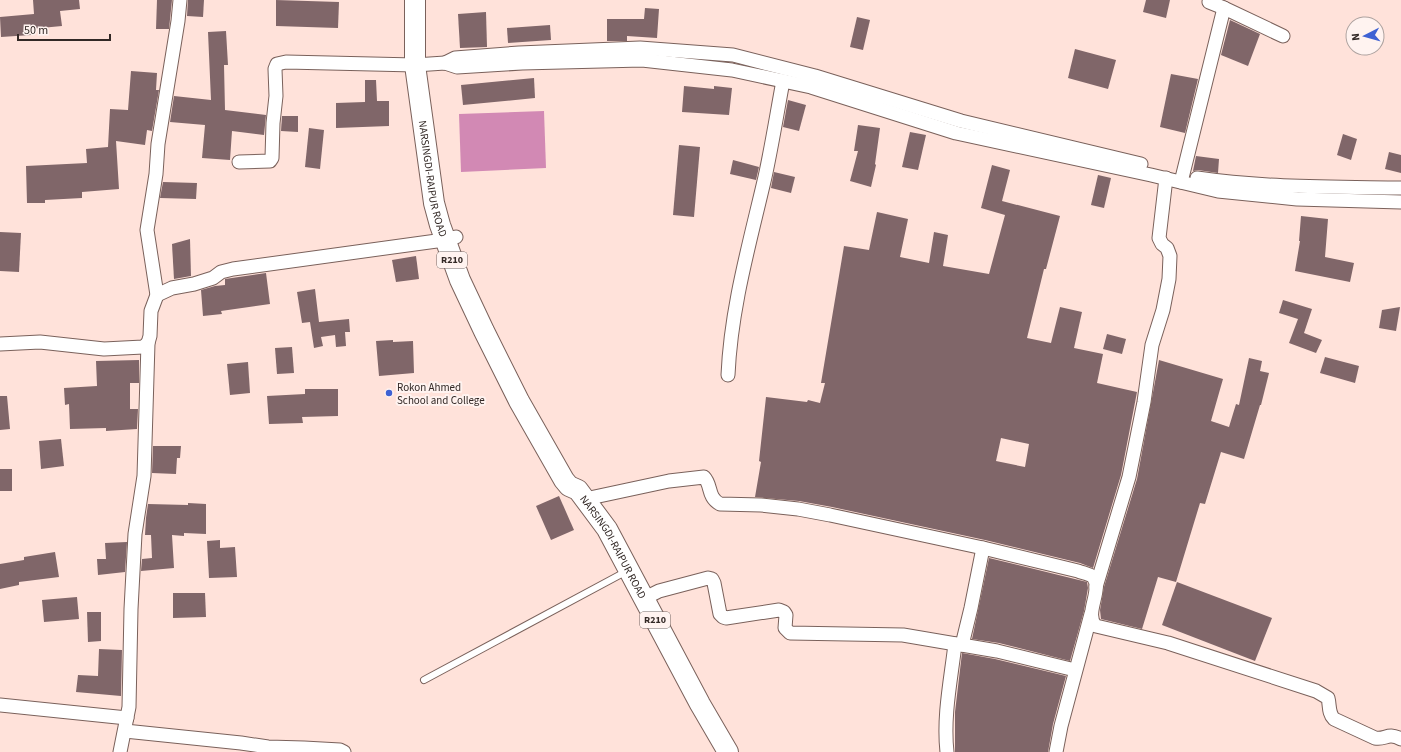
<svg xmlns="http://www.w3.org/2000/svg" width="1401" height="752" font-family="'Source Sans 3',sans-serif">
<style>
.water{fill:#d289b4}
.building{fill:#806669;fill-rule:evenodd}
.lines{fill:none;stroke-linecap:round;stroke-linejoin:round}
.lane-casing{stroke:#7a615b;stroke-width:8}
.street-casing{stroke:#7a615b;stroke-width:15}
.primary-casing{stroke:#7a615b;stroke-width:22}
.lane{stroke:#fff;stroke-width:6}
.street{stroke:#fff;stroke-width:13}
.primary{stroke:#fff;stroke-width:20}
.poi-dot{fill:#3e61d3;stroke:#fff3f0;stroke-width:1.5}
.labels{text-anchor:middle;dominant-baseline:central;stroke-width:4;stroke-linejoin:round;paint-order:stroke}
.shield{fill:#fff3f0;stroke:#706562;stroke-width:1}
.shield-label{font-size:10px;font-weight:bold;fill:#322825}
.street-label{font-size:11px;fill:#322825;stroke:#fff3f0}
.poi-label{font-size:11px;fill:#322825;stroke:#fff3f0;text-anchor:start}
</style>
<rect width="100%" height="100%" fill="#ffe2da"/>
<path class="water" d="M 544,111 L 546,168 L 461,172 L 459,114 Z"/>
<g class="building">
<path d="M 33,0 L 79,0 L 80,9 L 60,11 L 62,26 L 30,29 L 31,35 L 1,37 L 0,17 L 34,14 Z"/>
<path d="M 157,0 L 172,0 L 169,29 L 156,29 Z"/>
<path d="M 188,0 L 204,0 L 203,17 L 187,16 Z"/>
<path d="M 276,0 L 339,2 L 338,28 L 276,26 Z"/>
<path d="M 1146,0 L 1170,0 L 1166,18 L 1143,12 Z"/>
<path d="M 645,8 L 659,9 L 657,38 L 627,36 L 627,41 L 607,41 L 607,19 L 644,19 Z"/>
<path d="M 486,12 L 487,47 L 460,48 L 458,14 Z"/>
<path d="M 857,17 L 870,20 L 863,50 L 850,47 Z"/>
<path d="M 1230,20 L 1260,34 L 1248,66 L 1221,55 Z"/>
<path d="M 550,25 L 551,40 L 508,43 L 507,28 Z"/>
<path d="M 226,31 L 228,65 L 224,65 L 225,110 L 266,115 L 264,135 L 232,131 L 230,160 L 202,158 L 205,125 L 170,122 L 174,96 L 211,100 L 208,32 Z"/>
<path d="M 1075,49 L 1116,60 L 1108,89 L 1068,78 Z"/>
<path d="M 131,71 L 157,73 L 156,90 L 159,90 L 152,131 L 147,130 L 145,145 L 116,141 L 119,189 L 82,192 L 82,198 L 45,200 L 45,203 L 27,203 L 26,166 L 87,163 L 86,149 L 108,147 L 110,109 L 128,110 Z"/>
<path d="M 1171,74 L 1198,79 L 1185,133 L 1160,127 Z"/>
<path d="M 534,78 L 535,98 L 463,105 L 461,85 Z"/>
<path d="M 365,80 L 376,80 L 377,101 L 389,101 L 389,126 L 336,128 L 336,103 L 365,102 Z"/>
<path d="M 684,86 L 714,89 L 714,86 L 732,88 L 729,115 L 682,112 Z"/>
<path d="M 788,100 L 806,105 L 799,131 L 783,127 Z"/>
<path d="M 282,116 L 298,116 L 298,132 L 281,131 Z"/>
<path d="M 858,125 L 880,128 L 875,164 L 876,165 L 871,187 L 850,181 L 858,151 L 854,151 Z"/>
<path d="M 309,128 L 324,130 L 320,169 L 305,167 Z"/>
<path d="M 910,132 L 926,135 L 918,170 L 902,167 Z"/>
<path d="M 1343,134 L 1357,139 L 1351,160 L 1337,155 Z"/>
<path d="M 679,145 L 700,147 L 694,217 L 673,215 Z"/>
<path d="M 1389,152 L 1401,155 L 1401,173 L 1385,169 Z"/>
<path d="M 1196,156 L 1219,159 L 1218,173 L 1198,170 L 1193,171 Z"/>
<path d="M 733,160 L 759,167 L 756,180 L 730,174 Z"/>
<path d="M 992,165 L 1010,170 L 1002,201 L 1060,216 L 1046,269 L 1044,269 L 1027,338 L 1051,343 L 1060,307 L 1082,312 L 1074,348 L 1103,354 L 1097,383 L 1137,392 L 1121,475 L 1093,568 L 1080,563 L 985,540 L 832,507 L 799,501 L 755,497 L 761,462 L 759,461 L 766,397 L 807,402 L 808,400 L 820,403 L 825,383 L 821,383 L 844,246 L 869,250 L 877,212 L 908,219 L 900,257 L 929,263 L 934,232 L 948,235 L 943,266 L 989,274 L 1005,215 L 981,208 ZM 1001,438 L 1029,444 L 1025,467 L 996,461 Z"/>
<path d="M 774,172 L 795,177 L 791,193 L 771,188 Z"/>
<path d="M 1098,175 L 1111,178 L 1104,208 L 1091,205 Z"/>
<path d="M 163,182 L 197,183 L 196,199 L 160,198 Z"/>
<path d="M 1301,216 L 1328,219 L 1325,257 L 1354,263 L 1350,282 L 1295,271 L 1300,241 L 1299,241 Z"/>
<path d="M 0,232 L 21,233 L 19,272 L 0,271 Z"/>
<path d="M 190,239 L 191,276 L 174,279 L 172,244 Z"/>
<path d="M 416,256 L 419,279 L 396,282 L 392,260 Z"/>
<path d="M 266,273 L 270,304 L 221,311 L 222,314 L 203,316 L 201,290 L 215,286 L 225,285 L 225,279 Z"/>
<path d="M 315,289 L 319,322 L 349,319 L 350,332 L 345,332 L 346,346 L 336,347 L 335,335 L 321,337 L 323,346 L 314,348 L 310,322 L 302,323 L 297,292 Z"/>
<path d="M 1283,300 L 1312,309 L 1304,333 L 1322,340 L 1316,353 L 1289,343 L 1298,319 L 1279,313 Z"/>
<path d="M 1400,307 L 1396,331 L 1379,328 L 1382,310 Z"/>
<path d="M 1107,334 L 1126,339 L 1122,354 L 1103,349 Z"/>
<path d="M 393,340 L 393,342 L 413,341 L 414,373 L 379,376 L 376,341 Z"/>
<path d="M 292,347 L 294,373 L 277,374 L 275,348 Z"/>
<path d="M 1325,357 L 1359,366 L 1355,383 L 1320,373 Z"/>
<path d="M 1249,358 L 1262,361 L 1260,371 L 1269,373 L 1261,405 L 1260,405 L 1244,459 L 1221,452 L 1205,504 L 1200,503 L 1176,582 L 1158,577 L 1142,629 L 1101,619 L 1100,610 L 1104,587 L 1137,479 L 1159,360 L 1223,379 L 1211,421 L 1229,427 L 1236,404 L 1239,405 Z"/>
<path d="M 139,360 L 139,383 L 130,383 L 130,409 L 138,409 L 137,429 L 106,431 L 106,428 L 70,429 L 69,404 L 65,405 L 64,388 L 97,386 L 96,361 Z"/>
<path d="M 248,362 L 250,393 L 230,395 L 227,364 Z"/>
<path d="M 305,389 L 338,389 L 338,416 L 302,417 L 303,423 L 269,424 L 267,396 L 305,394 Z"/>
<path d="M 0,396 L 7,396 L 10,429 L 0,430 Z"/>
<path d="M 61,439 L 64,466 L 41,469 L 39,441 Z"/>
<path d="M 153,446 L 181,446 L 180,458 L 177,458 L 176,474 L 152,473 Z"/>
<rect x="0" y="469" width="12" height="22"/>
<path d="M 559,496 L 574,530 L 551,540 L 536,506 Z"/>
<path d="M 188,503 L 206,504 L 206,534 L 184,533 L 184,536 L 172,535 L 174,568 L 141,571 L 142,559 L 152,558 L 151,535 L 145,535 L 146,518 L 148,504 L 188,505 Z"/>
<path d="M 220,540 L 220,548 L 235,547 L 237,577 L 209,578 L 207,541 Z"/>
<path d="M 127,542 L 125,572 L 98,575 L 97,559 L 106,559 L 105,543 Z"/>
<path d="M 55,552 L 59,577 L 19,582 L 19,585 L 0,589 L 0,564 L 24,560 L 24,557 Z"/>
<path d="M 989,558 L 1087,582 L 1088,588 L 1084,611 L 1070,661 L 999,643 L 972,639 Z"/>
<path d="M 1177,582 L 1272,618 L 1255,661 L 1162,625 Z"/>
<path d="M 173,593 L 205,593 L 206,617 L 173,618 Z"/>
<path d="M 77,597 L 79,619 L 44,622 L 42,600 Z"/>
<path d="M 87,612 L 101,612 L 101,641 L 88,642 Z"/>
<path d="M 99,649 L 122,650 L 121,696 L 76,692 L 78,675 L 98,676 Z"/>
<path d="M 962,653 L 995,659 L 1066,676 L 1053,724 L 1048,752 L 955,752 L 955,712 Z"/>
</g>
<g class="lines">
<g class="lane-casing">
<path id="lane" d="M 424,680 L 627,571"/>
</g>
<g class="street-casing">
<g id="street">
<path d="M 1209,2 L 1224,8 L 1283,36"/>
<path d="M 445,63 L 455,58 L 519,53 L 640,48 L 733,55 L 815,76 L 961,121 L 1141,164"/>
<path d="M 239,162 L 270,161 L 272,158 L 273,123 L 276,96 L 275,69 L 277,64 L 286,62 L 415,65 L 445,63 L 457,67 L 522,63 L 642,60 L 732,70 L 811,87 L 956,133 L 1151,175 L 1218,191 L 1297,199 L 1401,202"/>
<path d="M 1197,178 C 1265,188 1333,187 1401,188"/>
<path d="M 1181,182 L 1224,8"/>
<path d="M 157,295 L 172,288 L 194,284 L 213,278 L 221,272 L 233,269 L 444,240 L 456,237"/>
<path d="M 0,344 L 40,342 L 104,349 L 143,347 L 148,343"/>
<path d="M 728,375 C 731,307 750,242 765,177 C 772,145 777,113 783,81"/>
<path d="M 585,499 L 669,481 L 704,477 C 712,485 707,497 720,504 L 761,505 L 798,509 L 830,515 L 983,548 L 1078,571 C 1083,573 1090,574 1093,577 C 1104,589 1083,614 1096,626 L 1168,643 L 1316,691 L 1328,698 C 1330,705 1328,713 1334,719 L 1375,738 C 1386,740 1387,732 1401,739"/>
<path d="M 1096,587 L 1129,477 L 1144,402 L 1152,345 L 1163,310 L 1169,279 L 1170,256 L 1167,248 L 1162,244 L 1159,238 L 1166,178"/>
<path d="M 643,599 L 659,591 L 708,578 L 712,579 L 714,583 L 720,614 L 723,617 L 726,618 L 779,610 L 784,612 L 786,615 L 785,628 L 790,633 L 903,635 L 997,651 L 1075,670"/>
<path d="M 962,645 L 971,608 L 983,548"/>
<path d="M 0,705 L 127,718"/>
<path d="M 125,731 L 241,743 L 268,747 L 304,748 L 340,750 L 344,752"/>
<path d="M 120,752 L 129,707 L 131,609 L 135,534 L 144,476 L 148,343 L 150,336 L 151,311 L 157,295 L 147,230 L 156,174 L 158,144 L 178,21 L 180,0"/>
<path d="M 947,752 C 943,716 951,679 955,644"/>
<path d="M 1056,752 L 1061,726 L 1091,614"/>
</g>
</g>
<g class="primary-casing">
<g id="primary">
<path id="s1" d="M 415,0 L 415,65 L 434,203 L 440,225 L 460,280 L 484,331 L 519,401 L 564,480 L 569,486 L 578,490 L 607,529 L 700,704 L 728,752"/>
</g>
</g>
<use href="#lane" class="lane"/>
<use href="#street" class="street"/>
<use href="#primary" class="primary"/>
</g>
<circle class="poi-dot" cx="389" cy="393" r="4"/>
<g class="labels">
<g class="shield">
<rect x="437" y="252" width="30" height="16" rx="3"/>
<rect x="640" y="612" width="30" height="16" rx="3"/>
</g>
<g class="shield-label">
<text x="452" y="260">R210</text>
<text x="655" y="620">R210</text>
</g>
<g class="street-label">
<text stroke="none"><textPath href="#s1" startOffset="180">NARSINGDI-RAIPUR ROAD</textPath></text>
<text stroke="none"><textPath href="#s1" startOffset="596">NARSINGDI-RAIPUR ROAD</textPath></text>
</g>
<g class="poi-label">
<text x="397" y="387">Rokon Ahmed<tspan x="397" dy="13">School and College</tspan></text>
</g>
</g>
<g transform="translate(1365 36) rotate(264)"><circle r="19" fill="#fff3f0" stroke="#ada29f"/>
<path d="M0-3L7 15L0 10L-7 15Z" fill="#3e61d3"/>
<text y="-6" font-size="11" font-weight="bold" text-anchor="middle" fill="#322825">N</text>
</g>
<path d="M18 34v6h92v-6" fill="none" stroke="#322825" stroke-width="2"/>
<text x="24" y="34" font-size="12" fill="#322825" stroke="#fff3f0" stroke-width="3" paint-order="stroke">50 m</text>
</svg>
